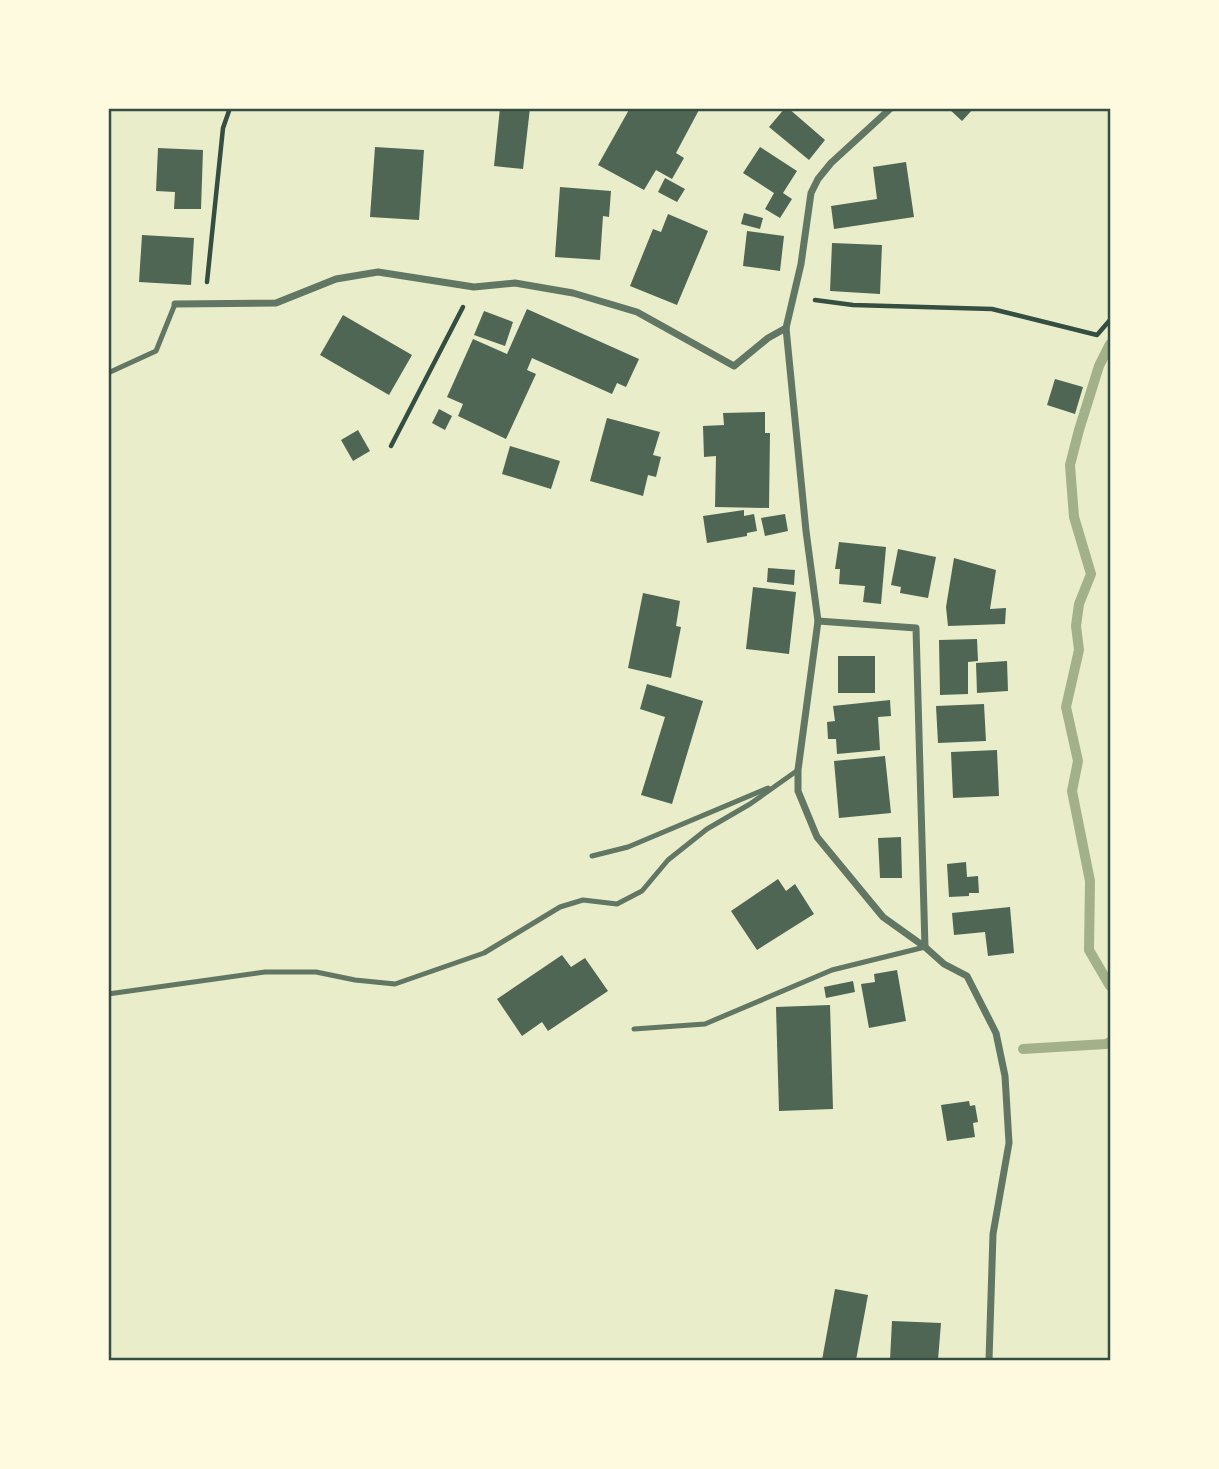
<svg xmlns="http://www.w3.org/2000/svg" width="1219" height="1469" font-family="Roboto,sans-serif">
<style>
.lines{fill:none;stroke-linecap:round;stroke-linejoin:round}
.stream{stroke:#a3b18a;stroke-width:10}
.building{fill:#4f6655}
.path{stroke:#344e41;stroke-width:4.5}
.service{stroke:#617663;stroke-width:5}
.minor{stroke:#617663;stroke-width:7}
.neatline{fill:none;stroke:#344e41;stroke-width:2.5}
</style>
<rect width="100%" height="100%" fill="#e9edc9"/>
<g class="lines">
<g class="stream">
<path d="M 1110,344 L 1099,366 L 1079,430 L 1070,465 L 1074,517 L 1091,574 L 1079,604 L 1076,626 L 1079,650 L 1066,707 L 1078,761 L 1072,791 L 1090,881 L 1089,950 L 1110,986"/>
<path d="M 1023,1049 L 1106,1044 L 1110,1042"/>
</g>
</g>
<g class="building">
<path d="M 500,108 L 530,108 L 523,169 L 494,166 Z"/>
<path d="M 630,108 L 700,108 L 676,153 L 684,158 L 672,179 L 656,170 L 644,190 L 598,165 Z"/>
<path d="M 785,108 L 788,108 L 825,140 L 809,160 L 769,127 Z"/>
<path d="M 948,108 L 974,108 L 962,121 Z"/>
<path d="M 375,147 L 424,150 L 419,220 L 370,217 Z"/>
<path d="M 760,147 L 797,171 L 783,193 L 792,199 L 780,218 L 765,209 L 774,193 L 743,173 Z"/>
<path d="M 158,148 L 203,150 L 201,209 L 174,209 L 175,192 L 156,191 Z"/>
<path d="M 906,162 L 914,217 L 834,229 L 831,206 L 877,199 L 873,167 Z"/>
<path d="M 665,178 L 685,189 L 677,202 L 658,192 Z"/>
<path d="M 560,187 L 611,191 L 609,217 L 603,216 L 600,260 L 555,257 Z"/>
<path d="M 744,213 L 763,218 L 760,229 L 741,224 Z"/>
<path d="M 668,214 L 708,231 L 677,305 L 630,286 L 653,229 L 661,232 Z"/>
<path d="M 747,231 L 784,236 L 780,271 L 743,266 Z"/>
<path d="M 142,235 L 194,238 L 191,285 L 139,282 Z"/>
<path d="M 832,243 L 882,245 L 880,294 L 830,291 Z"/>
<path d="M 527,309 L 639,359 L 626,387 L 617,383 L 612,394 L 532,358 L 527,370 L 536,374 L 506,439 L 458,416 L 463,404 L 447,397 L 473,339 L 507,354 Z"/>
<path d="M 484,311 L 513,322 L 505,346 L 474,335 Z"/>
<path d="M 343,315 L 412,355 L 389,395 L 320,355 Z"/>
<path d="M 1055,379 L 1083,387 L 1075,414 L 1047,405 Z"/>
<path d="M 439,409 L 452,416 L 445,430 L 432,423 Z"/>
<path d="M 765,412 L 765,433 L 770,433 L 769,508 L 715,507 L 716,456 L 704,457 L 703,426 L 724,425 L 723,413 Z"/>
<path d="M 607,418 L 660,432 L 653,455 L 661,457 L 656,477 L 648,475 L 643,496 L 590,481 Z"/>
<path d="M 358,430 L 370,451 L 353,461 L 341,440 Z"/>
<path d="M 510,446 L 560,461 L 551,489 L 502,474 Z"/>
<path d="M 744,510 L 744,516 L 754,514 L 757,531 L 747,533 L 747,536 L 707,543 L 703,516 Z"/>
<path d="M 785,514 L 788,531 L 765,536 L 761,518 Z"/>
<path d="M 839,542 L 886,547 L 881,604 L 863,602 L 865,586 L 839,584 L 840,569 L 835,569 Z"/>
<path d="M 898,549 L 936,557 L 928,598 L 900,593 L 901,587 L 891,585 Z"/>
<path d="M 954,558 L 996,570 L 990,609 L 1006,608 L 1005,624 L 948,626 L 946,607 Z"/>
<path d="M 768,568 L 795,570 L 794,585 L 767,582 Z"/>
<path d="M 753,587 L 796,592 L 789,654 L 746,649 Z"/>
<path d="M 643,593 L 680,601 L 676,626 L 681,627 L 671,678 L 628,668 Z"/>
<path d="M 977,639 L 978,661 L 968,662 L 968,694 L 940,695 L 939,640 Z"/>
<rect x="838" y="656" width="37" height="37"/>
<path d="M 1007,661 L 1008,691 L 977,693 L 976,663 Z"/>
<path d="M 647,684 L 703,701 L 672,804 L 641,795 L 665,717 L 640,709 Z"/>
<path d="M 890,700 L 891,716 L 878,717 L 880,750 L 837,754 L 836,739 L 828,739 L 827,722 L 835,721 L 833,706 Z"/>
<path d="M 984,704 L 986,741 L 938,743 L 936,706 Z"/>
<path d="M 997,750 L 999,796 L 953,798 L 951,752 Z"/>
<path d="M 885,756 L 891,813 L 839,818 L 834,761 Z"/>
<path d="M 901,837 L 902,878 L 880,878 L 878,838 Z"/>
<path d="M 966,862 L 967,877 L 978,876 L 979,893 L 969,893 L 969,896 L 949,897 L 947,864 Z"/>
<path d="M 778,879 L 786,891 L 795,884 L 814,914 L 757,950 L 731,911 Z"/>
<path d="M 1010,907 L 1014,953 L 988,956 L 985,932 L 954,935 L 952,913 Z"/>
<path d="M 562,955 L 571,967 L 585,958 L 608,991 L 548,1031 L 542,1022 L 522,1036 L 497,999 Z"/>
<path d="M 897,970 L 906,1021 L 869,1028 L 861,984 L 875,982 L 874,974 Z"/>
<path d="M 853,981 L 855,992 L 826,998 L 824,987 Z"/>
<path d="M 830,1005 L 833,1109 L 779,1111 L 776,1007 Z"/>
<path d="M 969,1101 L 970,1106 L 975,1105 L 978,1122 L 973,1123 L 975,1137 L 947,1141 L 941,1105 Z"/>
<path d="M 835,1289 L 868,1295 L 856,1360 L 822,1360 Z"/>
<path d="M 892,1321 L 941,1323 L 938,1360 L 890,1360 Z"/>
</g>
<g class="lines">
<g class="path">
<path d="M 207,282 L 223,128 L 230,108"/>
<path d="M 815,300 L 853,305 L 992,309 L 1097,335 L 1110,320"/>
<path d="M 391,446 L 463,307"/>
</g>
<g class="service">
<path d="M 108,373 L 156,351 L 175,304"/>
<path d="M 592,856 L 628,847 L 768,788"/>
<path d="M 108,994 L 265,972 L 316,972 L 355,980 L 395,984 L 484,953 L 560,907 L 583,900 L 617,904 L 642,891 L 668,860 L 707,829 L 750,804 L 798,770"/>
<path d="M 634,1029 L 705,1024 L 832,970 L 925,947"/>
</g>
<g class="minor">
<path d="M 891,108 L 831,163 L 818,179 L 811,193 L 801,264 L 786,328 L 806,531 L 818,621 L 798,770 L 798,791 L 817,837 L 883,917 L 925,947 L 944,964 L 967,976 L 996,1033 L 1005,1076 L 1009,1143 L 993,1234 L 989,1360"/>
<path d="M 175,304 L 276,303 L 336,279 L 378,272 L 474,287 L 515,283 L 573,293 L 637,312 L 734,366 L 768,338 L 786,328"/>
<path d="M 818,621 L 916,628 L 925,947"/>
</g>
</g>
<rect width="1219" height="1469" fill="none" stroke="#fefae0" stroke-width="220"/>
<rect x="110" y="110" width="999" height="1249" class="neatline"/>
</svg>
